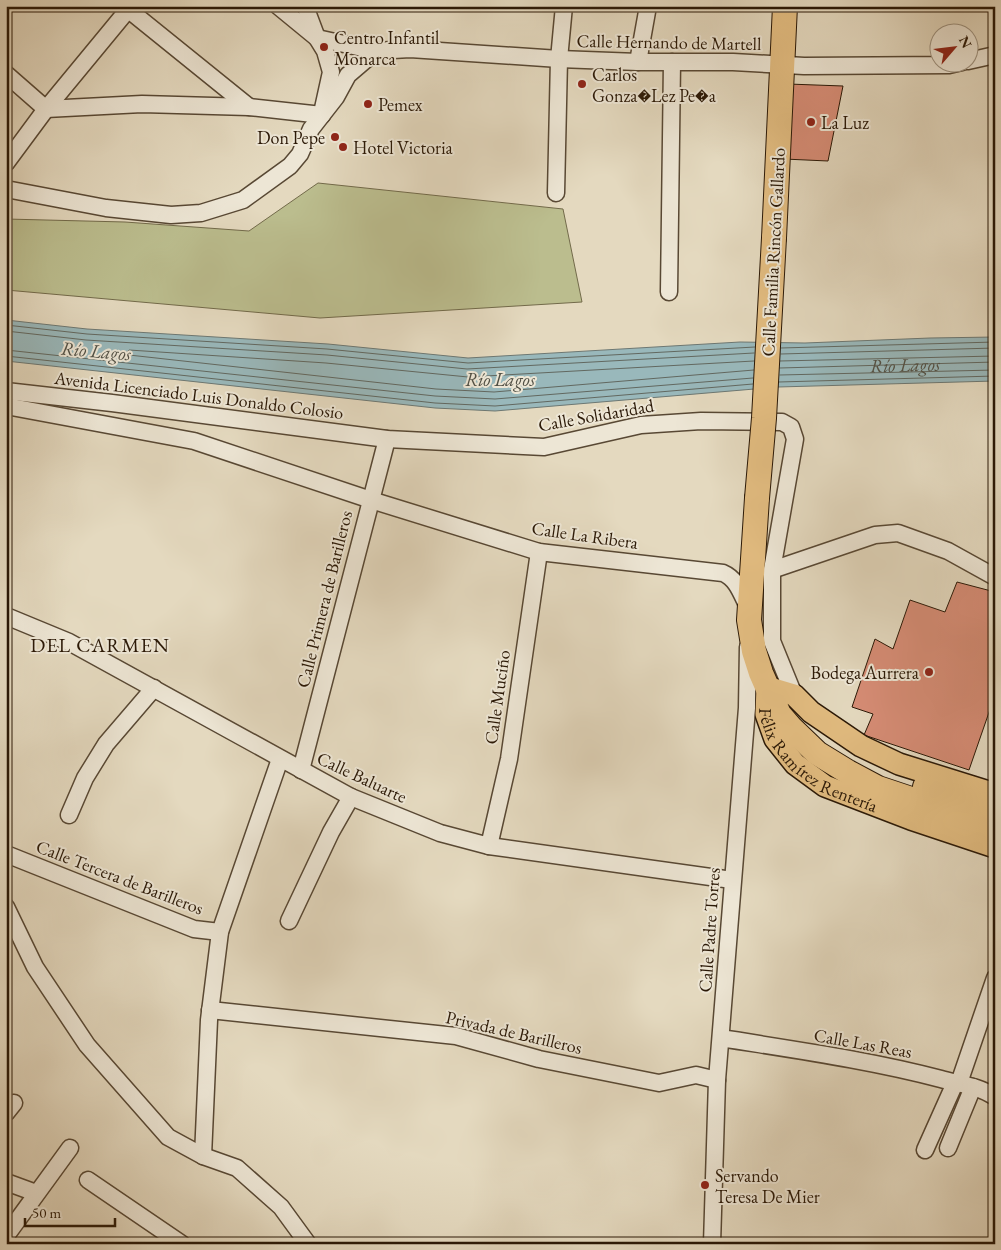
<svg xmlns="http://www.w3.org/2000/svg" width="1001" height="1250" font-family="'EB Garamond',serif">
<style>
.green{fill:#bbbd8e;stroke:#726a4a}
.water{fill:#99b8bb;stroke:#6d7873}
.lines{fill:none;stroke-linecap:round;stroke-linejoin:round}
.shore{stroke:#626860;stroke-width:1}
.building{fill:#d68c75;stroke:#2a1806}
.minor-casing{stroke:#584834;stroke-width:19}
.major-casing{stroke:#2a1806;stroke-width:24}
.highway-casing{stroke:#2a1806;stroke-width:26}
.minor{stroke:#ede6d5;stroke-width:16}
.major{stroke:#e2bc80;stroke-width:21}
.highway{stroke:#e2bc80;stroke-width:24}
.highway-bridge-casing{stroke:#2a1806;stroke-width:26;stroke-linecap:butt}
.highway-bridge{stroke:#e2bc80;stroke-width:24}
.poi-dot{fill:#8f2418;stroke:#ede6d5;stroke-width:2}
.labels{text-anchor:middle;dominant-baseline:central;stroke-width:4;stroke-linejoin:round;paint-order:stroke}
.poi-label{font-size:18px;fill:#2a1806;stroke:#ede6d5;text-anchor:start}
.street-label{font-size:18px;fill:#2a1806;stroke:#ede6d5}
.water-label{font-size:19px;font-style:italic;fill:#515045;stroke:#ede6d5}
.quarter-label{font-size:20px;letter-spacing:1px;fill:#2a1806;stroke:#ede6d5}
</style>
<rect width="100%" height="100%" fill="#e4d9bf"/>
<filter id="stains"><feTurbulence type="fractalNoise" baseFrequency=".004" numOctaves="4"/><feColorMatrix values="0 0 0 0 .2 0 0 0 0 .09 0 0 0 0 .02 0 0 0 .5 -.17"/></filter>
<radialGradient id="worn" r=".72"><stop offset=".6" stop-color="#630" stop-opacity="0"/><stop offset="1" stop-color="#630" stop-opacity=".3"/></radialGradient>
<path class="green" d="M 318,183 L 563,209 L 582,302 L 320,318 L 6,290 L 6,219 L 125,222 L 249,231 Z"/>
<path class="water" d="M 6,320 L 87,329 L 328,344 L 468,358 L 740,342 L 805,343 L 930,338 L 995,337 L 995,381 L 778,387 L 495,411 L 435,408 L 6,361 Z"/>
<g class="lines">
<g class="shore">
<path d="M 6,325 L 87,334 L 327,349 L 468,363 L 755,347"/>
<path d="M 6,331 L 86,340 L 327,355 L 467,369 L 754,353"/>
<path d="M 781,348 L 995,342"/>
<path d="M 6,350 L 435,396 L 495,399 L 753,378"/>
<path d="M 781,354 L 995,348"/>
<path d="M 6,356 L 435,403 L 495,406 L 753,384"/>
<path d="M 780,361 L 995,356"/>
<path id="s1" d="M 780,368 L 995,362"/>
<path d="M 754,370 L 494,392 L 436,389 L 129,355 L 126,353 L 129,350 L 326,363 L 468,377 L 754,361"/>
<path d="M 780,375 L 995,370"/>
<path d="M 779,382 L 995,376"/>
</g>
</g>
<g class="building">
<path d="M 788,84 L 843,86 L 828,161 L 784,159 Z"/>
<path d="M 957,582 L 995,592 L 995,695 L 969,770 L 864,735 L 873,714 L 852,707 L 875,639 L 893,649 L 910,600 L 945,612 Z"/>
</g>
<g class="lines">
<g class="minor-casing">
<g id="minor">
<path d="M 124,6 L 249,107"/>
<path d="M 278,6 L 317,38 L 376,51 L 410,49 L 559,59 L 638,62 L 733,62 L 804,66 L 949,65 L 962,62"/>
<path d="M 305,6 L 317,38 L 325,51 L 331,72 L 322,113"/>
<path d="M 968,61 L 995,55"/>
<path d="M 638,62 L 648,6"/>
<path d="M 6,74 L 46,109 L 142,104 L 249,107 L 322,115"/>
<path d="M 6,163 L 46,109 L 131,6"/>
<path d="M 6,189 L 106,208 L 171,215 L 201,213 L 243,200 L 290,166 L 300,154 L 311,129 L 336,97 L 348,75 L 376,51"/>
<path d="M 556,193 L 559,59 L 564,6"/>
<path d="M 669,292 L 672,62"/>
<path d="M 6,391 L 112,403 L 387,439 L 544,447 L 641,425 L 701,421 L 782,422 L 791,427 L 795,439 L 772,570 L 772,641 L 794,695"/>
<path d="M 6,406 L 194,441 L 371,500 L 539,552 L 723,573 C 737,579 741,593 748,607"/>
<path d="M 772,570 L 875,535 L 898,533 L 948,551 L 995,577"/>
<path d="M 6,616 L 69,642 L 351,797 L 440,833 L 489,846 L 732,880"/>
<path d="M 301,770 L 387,439"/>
<path d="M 69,815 L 85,778 L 106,744 L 154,688"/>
<path d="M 489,846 L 509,759 L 539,552"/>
<path d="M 6,854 L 194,929 L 220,932"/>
<path d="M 6,907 L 35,967 L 87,1045 L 168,1137 L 203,1156 L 237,1168 L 281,1207 L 308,1244"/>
<path d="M 289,921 L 331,832 L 351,797"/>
<path d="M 210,1010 L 456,1036 L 539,1059 L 659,1083 L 696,1075 L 717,1080"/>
<path d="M 721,1038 C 795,1050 869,1060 941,1079 C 959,1084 979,1086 995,1097"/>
<path d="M 959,1083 L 995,978"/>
<path d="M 6,1113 L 14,1103"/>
<path d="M 948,1148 L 973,1087"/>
<path d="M 925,1150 L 955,1083"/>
<path d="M 203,1156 L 209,1020 L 220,932 L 280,759"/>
<path d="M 88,1180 L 182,1244"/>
<path d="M 6,1182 L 36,1193"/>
<path d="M 6,1236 L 70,1148"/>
<path d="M 712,1244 L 717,1080 L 747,708 L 748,647"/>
</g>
</g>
<g class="major-casing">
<g id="major">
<path id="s2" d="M 995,794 L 899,764 L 861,746 L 811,712 L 794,695 L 767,687 L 766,714 L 775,739 L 795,764 L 825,786 L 911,819 L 995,847"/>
</g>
</g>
<g class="highway-casing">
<g id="highway">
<path d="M 774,238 L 785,6"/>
<path d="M 757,498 L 749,620 L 754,651 L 761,673 L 779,714 L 792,729 L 817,753 L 848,772 L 878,788 L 995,827"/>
<path d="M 925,787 L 995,809"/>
</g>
</g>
<use href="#minor" class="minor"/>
<use href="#major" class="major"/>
<use href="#highway" class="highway"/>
<g class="highway-bridge-casing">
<path id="highway-bridge" d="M 757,498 L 764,418 L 774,238"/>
</g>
<use href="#highway-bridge" class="highway-bridge"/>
</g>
<g class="poi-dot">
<circle cx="324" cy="47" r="5"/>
<circle cx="582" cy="84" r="5"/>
<circle cx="368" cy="104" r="5"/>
<circle cx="811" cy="122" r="5"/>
<circle cx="335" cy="137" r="5"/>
<circle cx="343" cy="147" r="5"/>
<circle cx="929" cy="672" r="5"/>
<circle cx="705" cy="1185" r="5"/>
</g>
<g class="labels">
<g class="poi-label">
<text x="334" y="37">Centro Infantil<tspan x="334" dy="21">Monarca</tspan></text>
<text x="592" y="74">Carlos<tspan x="592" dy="21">Gonza�Lez Pe�a</tspan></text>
<text x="378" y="104">Pemex</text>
<text x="821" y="122">La Luz</text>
<text x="325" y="137" text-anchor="end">Don Pepe</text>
<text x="353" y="147">Hotel Victoria</text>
<text x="919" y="672" text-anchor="end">Bodega Aurrera</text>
<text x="715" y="1175">Servando<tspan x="715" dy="21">Teresa De Mier</tspan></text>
</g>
<g class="street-label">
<text transform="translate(669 42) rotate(1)">Calle Hernando de Martell</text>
<text transform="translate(773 252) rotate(-87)">Calle Familia Rincón Gallardo</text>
<text transform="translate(199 395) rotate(7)">Avenida Licenciado Luis Donaldo Colosio</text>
<text transform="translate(596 415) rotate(-10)">Calle Solidaridad</text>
<text transform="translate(585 535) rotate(8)">Calle La Ribera</text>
<text transform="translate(324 599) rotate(-76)">Calle Primera de Barilleros</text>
<text transform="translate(497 697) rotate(-82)">Calle Muciño</text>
<text stroke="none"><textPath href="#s2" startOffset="355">Félix Ramírez Rentería</textPath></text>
<text transform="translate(362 777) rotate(25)">Calle Baluarte</text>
<text transform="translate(120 877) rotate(21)">Calle Tercera de Barilleros</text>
<text transform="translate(709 930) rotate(-86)">Calle Padre Torres</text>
<text transform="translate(514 1032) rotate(13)">Privada de Barilleros</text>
<text transform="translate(863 1043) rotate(10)">Calle Las Reas</text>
</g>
<g class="water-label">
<text transform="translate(96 351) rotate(5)">Río Lagos</text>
<text stroke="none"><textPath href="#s1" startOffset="125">Río Lagos</textPath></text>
<text x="500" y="379">Río Lagos</text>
</g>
<g class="quarter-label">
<text x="100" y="645">DEL CARMEN</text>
</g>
</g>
<rect width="1001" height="1250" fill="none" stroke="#e4d9bf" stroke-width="25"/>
<rect x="8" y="8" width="986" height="1235" fill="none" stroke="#2a1806" stroke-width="2.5"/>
<rect x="12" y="12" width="976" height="1225" fill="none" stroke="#2a1806"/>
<g transform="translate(954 48) rotate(62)"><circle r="24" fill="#ede6d5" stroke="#9f9482"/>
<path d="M0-4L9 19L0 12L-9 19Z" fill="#8f2418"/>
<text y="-8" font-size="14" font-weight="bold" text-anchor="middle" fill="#2a1806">N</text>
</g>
<path d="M25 1218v8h90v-8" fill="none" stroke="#2a1806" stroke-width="2.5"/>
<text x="32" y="1218" font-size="15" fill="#2a1806" stroke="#ede6d5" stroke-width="4" paint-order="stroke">50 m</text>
<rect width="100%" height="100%" filter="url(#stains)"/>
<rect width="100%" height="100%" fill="url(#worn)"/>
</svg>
